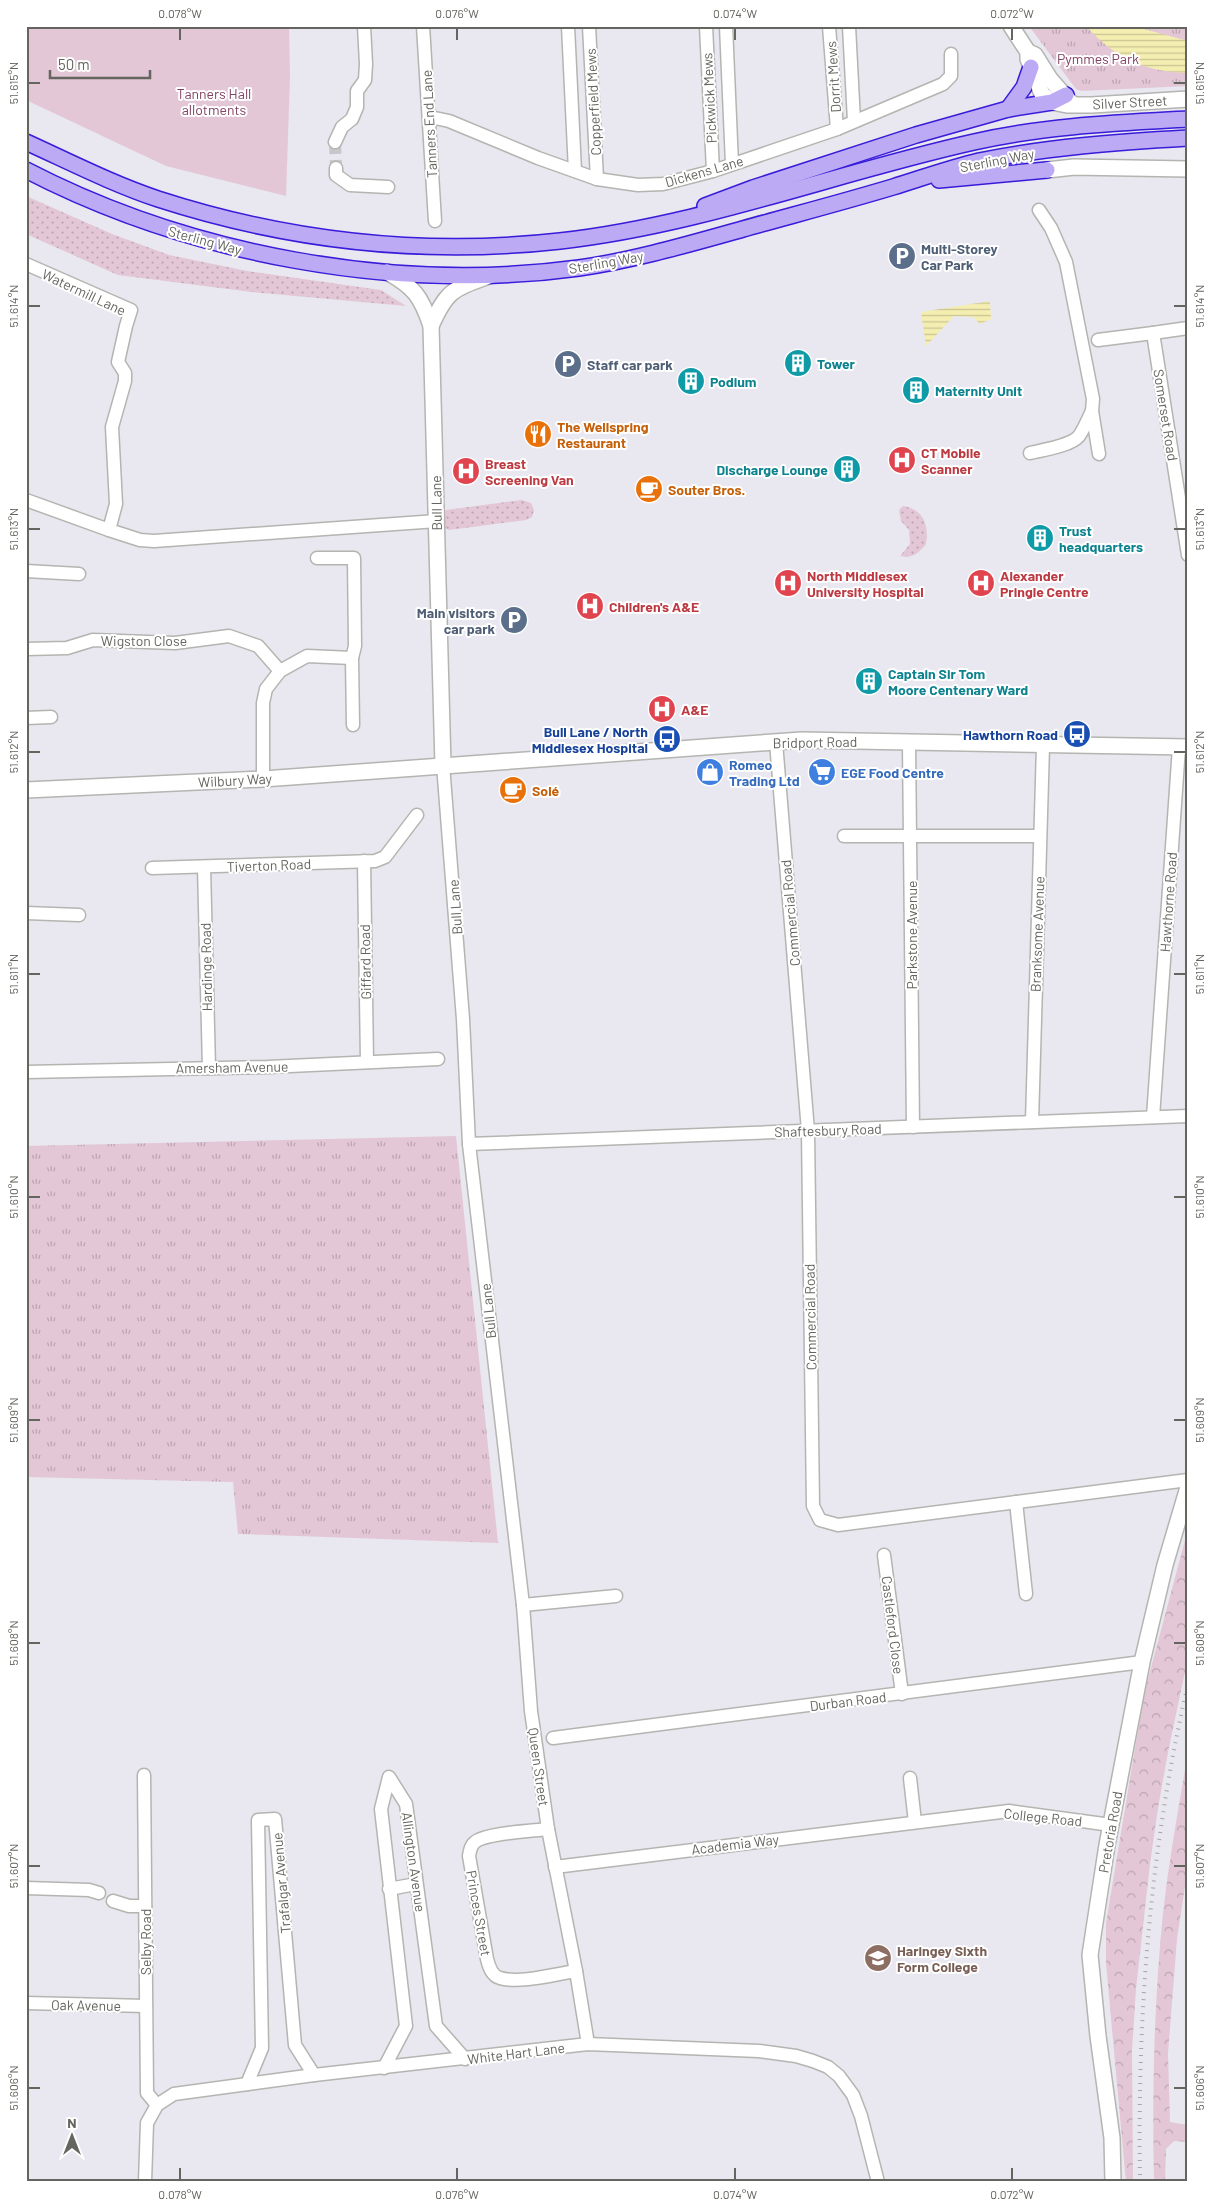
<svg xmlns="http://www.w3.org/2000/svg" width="1214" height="2208" font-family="Barlow,sans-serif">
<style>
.grass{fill:url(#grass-dots)}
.forest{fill:url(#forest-crowns)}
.park{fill:url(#park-tufts)}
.garden{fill:#e3c7d6}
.water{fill:url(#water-rules)}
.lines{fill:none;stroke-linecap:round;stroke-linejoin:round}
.minor-tunnel{stroke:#c8c6cb;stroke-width:12;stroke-dasharray:12 6;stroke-linecap:butt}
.minor-casing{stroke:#b4b5b0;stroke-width:15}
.tertiary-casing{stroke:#b4b5b0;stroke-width:18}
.trunk-casing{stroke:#381cda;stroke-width:18}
.minor{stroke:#fff;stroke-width:12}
.tertiary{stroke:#fff;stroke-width:15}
.trunk{stroke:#bcaaf4;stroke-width:15}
.rail{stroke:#a6a6a4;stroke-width:4;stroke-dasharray:1 6;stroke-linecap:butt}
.ticks{fill:none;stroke:#65655f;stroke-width:2}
.labels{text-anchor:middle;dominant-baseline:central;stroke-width:4;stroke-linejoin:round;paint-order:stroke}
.park-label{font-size:14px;fill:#824161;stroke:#fff}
.street-label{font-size:14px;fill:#65655f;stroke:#fff}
.service-label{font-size:14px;font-weight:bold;fill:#4e5e75;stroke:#fff;text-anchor:start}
.culture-label{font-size:14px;font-weight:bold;fill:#0d838f;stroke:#fff;text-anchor:start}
.food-label{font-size:14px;font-weight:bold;fill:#c56008;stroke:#fff;text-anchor:start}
.health-label{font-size:14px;font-weight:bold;fill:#be3a42;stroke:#fff;text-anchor:start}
.transit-label{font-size:14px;font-weight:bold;fill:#164399;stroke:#fff;text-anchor:end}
.shop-label{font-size:14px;font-weight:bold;fill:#366cbe;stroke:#fff;text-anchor:start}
.education-label{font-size:14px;font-weight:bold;fill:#785e54;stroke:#fff;text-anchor:start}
.neatline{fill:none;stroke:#65655f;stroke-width:2}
.ticks-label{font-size:12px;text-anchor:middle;fill:#65655f}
</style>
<defs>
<pattern id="grass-dots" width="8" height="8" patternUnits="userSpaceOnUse" patternTransform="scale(1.25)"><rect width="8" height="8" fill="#e3c7d6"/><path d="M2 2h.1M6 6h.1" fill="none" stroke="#bca5b1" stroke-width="1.8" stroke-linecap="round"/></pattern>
<pattern id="forest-crowns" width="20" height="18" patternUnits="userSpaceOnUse" patternTransform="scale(1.25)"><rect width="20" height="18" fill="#e3c7d6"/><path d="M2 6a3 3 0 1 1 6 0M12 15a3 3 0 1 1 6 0" fill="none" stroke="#bca5b1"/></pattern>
<pattern id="park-tufts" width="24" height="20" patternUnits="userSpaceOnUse" patternTransform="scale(1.25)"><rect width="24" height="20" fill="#e3c7d6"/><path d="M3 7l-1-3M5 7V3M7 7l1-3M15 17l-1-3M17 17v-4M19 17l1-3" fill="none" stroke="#bca5b1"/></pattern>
<pattern id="water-rules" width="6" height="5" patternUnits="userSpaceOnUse" patternTransform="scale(1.25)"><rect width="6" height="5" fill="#f5eeb1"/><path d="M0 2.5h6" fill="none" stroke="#cac493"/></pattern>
</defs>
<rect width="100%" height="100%" fill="#e9e7ef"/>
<g class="grass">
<path d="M 26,196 L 112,234 L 169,255 L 247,271 L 381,290 L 406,306 L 252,292 L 118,275 L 26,234 Z"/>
<path d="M 522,500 L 531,503 L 534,510 L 532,517 L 526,520 L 449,530 L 443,527 L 442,514 L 446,510 Z"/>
<path d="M 903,506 C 924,509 929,526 926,544 C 919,553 912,559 900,556 L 910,544 L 909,530 L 901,521 L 899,510 Z"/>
</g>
<g class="forest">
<path d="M 1188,1529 L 1188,1658 L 1169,1747 L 1158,1808 L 1150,1864 L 1136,1989 L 1132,2050 L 1133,2182 L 1126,2182 L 1106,1963 L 1106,1923 L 1144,1694 Z"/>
<path d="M 1188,1752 L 1188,1866 L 1177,1939 L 1168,2053 L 1170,2122 L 1188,2125 L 1188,2142 L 1174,2141 L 1166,2149 L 1165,2182 L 1154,2182 C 1152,2092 1154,2003 1163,1913 C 1169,1859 1179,1806 1188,1752 Z"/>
</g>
<g class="park">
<path d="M 1029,26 L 1188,26 L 1188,86 L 1081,91 L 1076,89 Z"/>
<path d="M 456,1136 L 498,1543 L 238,1534 L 233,1482 L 26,1477 L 26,1146 Z"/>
</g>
<path class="garden" d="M 26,26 L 289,26 L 290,76 L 286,196 L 166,166 L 26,100 Z"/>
<g class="water">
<path d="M 1086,26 L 1133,26 L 1188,41 L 1188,73 C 1145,72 1115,58 1086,26 Z"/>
<path d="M 990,301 L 991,319 L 980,324 L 973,317 L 954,316 L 926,346 L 921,312 Z"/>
</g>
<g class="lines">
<path class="minor-tunnel" d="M 335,142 L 336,168"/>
<g class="minor-casing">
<g id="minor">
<path d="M 423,26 L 435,221"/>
<path d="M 568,26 L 575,171"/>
<path d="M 589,26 L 597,179"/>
<path d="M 706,26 L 713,171"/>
<path d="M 726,26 L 732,164"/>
<path d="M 829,26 L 837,129"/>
<path d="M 849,26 L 854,121"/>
<path d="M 430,117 L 449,121 L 538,158 L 597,179 L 638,185 L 663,184 L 713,171 L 837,129 L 943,84 L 951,76 L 951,54"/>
<path d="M 335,142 L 342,127 L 352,119 L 357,107 L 357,91 L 365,80 L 366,64 L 364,26"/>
<path d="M 336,168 L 336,175 L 350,185 L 388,187"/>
<path d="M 1039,210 L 1051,228 L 1066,262 L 1093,399 L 1092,411 L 1099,454"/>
<path d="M 26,264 L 131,310 L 126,326 L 118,362 L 125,373 L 125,381 L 112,427 L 116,504 L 109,530 L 140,540 L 154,541 L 437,521"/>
<path d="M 1188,328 L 1153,333 L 1188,555"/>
<path d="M 1098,340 L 1153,333"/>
<path d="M 1030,453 C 1042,450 1071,446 1079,436 C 1084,429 1088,419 1092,411"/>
<path d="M 26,500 L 109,530"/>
<path d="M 317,558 L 354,558 L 355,646 L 352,658 L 353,725"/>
<path d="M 26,571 L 79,574"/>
<path d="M 26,649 L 67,648 L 93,640 L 175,643 L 229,636 L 258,646 L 280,671"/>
<path d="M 26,718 L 51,717"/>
<path d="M 776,742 L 808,1131 L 813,1506 L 820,1520 L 838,1525 L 1188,1480"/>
<path d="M 909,743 L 913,1127"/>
<path d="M 443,765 L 463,1019 L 469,1144 L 523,1605 L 531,1711 L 548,1829 L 576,1971 L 588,2044"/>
<path d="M 263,779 L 263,703 L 266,689 L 280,671 L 307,656 L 352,658"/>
<path d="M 844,836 L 1039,836"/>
<path d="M 364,861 L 367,1062"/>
<path d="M 204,867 L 209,1068"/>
<path d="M 152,868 L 375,861 L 385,857 L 417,815"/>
<path d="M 26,913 L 79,915"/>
<path d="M 26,1072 L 268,1067 L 438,1059"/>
<path d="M 1153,1117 L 1179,747"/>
<path d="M 1032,1122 L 1043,746"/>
<path d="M 469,1144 L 1188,1116"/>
<path d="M 1016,1502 L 1026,1594"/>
<path d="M 884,1555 L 902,1694"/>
<path d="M 523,1605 L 616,1596"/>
<path d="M 553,1738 L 1142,1662"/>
<path d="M 144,1775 L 147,2093 L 157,2105"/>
<path d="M 910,1778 L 915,1822"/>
<path d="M 548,1829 C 532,1831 486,1833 475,1842 C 471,1845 470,1850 469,1856 L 487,1959 C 489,1967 492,1976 500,1978 C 519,1984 556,1974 576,1971"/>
<path d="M 555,1867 L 1009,1811 L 1111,1825"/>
<path d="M 26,1888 L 89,1890 L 99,1893"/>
<path d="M 389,1889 L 416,1884"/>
<path d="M 113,1901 L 129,1906 L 145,1906"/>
<path d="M 26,2003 L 146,2006"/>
<path d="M 384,2068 L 406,2026 L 381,1809 L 389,1777 L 406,1804 L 436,2026 L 465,2059"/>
<path d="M 247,2084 L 262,2048 L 258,1820 L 275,1819 L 295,2045 L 314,2075"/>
<path d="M 145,2182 L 147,2123 L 157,2105 L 174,2094 L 314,2075 L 588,2044 L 759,2051 L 796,2056 L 813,2061 L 828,2067 L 839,2076 L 853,2095 L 861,2116 L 878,2182"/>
</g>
</g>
<g class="tertiary-casing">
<g id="tertiary">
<path d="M 1011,26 L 1028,52 L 1028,59 L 1042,94 L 1052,102 L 1067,105 L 1092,105 L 1188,99"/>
<path d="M 1028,52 L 1035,55 L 1050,79 L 1072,104"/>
<path d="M 1047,170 L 1074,167 L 1188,169"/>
<path d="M 387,272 C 414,287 421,296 431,326 L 443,765"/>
<path d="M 431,326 C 447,290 453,289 489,276"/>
<path d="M 26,790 L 263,779 L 802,740 L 1188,747"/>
<path d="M 1113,2182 L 1112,2138 L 1098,2036 L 1090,1955 L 1107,1845 L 1142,1662 L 1165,1565 L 1188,1487"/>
</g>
</g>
<g class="trunk-casing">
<g id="trunk">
<path d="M 1008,109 L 1024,87 L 1031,67"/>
<path d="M 26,142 C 70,162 113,184 158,199 C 288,241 425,256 560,241 C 702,225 835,173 974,142 C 1044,126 1116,123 1188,119"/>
<path d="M 26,170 C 190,255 396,293 579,268 C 635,260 689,244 743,229 C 793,215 843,202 893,187 C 922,178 950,168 979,161 C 1048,147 1118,142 1188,138"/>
<path d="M 939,180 L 1047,170"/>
<path d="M 705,206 L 753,188 L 916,135 L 1008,109 L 1052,102 L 1066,95"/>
</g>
</g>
<use href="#minor" class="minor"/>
<use href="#tertiary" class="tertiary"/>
<use href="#trunk" class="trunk"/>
<path class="rail" d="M 1140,2182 C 1137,2015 1150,1847 1188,1684"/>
</g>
<path class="ticks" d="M 180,28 L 180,40M 457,28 L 457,40M 735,28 L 735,40M 1012,28 L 1012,40M 28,83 L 40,83M 1174,83 L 1186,83M 28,306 L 40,306M 1174,306 L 1186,306M 28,529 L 40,529M 1174,529 L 1186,529M 28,752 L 40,752M 1174,752 L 1186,752M 28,974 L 40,974M 1174,974 L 1186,974M 28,1197 L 40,1197M 1174,1197 L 1186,1197M 28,1420 L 40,1420M 1174,1420 L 1186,1420M 28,1643 L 40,1643M 1174,1643 L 1186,1643M 28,1866 L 40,1866M 1174,1866 L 1186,1866M 28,2088 L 40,2088M 1174,2088 L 1186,2088M 180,2168 L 180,2180M 457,2168 L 457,2180M 735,2168 L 735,2180M 1012,2168 L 1012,2180"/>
<defs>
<g id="parking-disc" transform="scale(1.4375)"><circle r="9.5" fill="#5c6f8a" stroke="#fff"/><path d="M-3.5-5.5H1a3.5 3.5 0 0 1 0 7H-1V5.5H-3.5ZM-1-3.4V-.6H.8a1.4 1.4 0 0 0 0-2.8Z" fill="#fff"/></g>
<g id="building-disc" transform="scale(1.4375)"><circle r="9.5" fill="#0f9aa8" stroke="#fff"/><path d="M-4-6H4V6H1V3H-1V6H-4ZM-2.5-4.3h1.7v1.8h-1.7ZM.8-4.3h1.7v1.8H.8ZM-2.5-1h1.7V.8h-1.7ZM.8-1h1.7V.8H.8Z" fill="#fff"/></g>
<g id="restaurant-disc" transform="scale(1.4375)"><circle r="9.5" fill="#e8710a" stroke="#fff"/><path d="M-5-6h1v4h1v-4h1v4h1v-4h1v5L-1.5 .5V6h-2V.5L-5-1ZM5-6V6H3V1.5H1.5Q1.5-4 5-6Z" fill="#fff"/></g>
<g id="hospital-disc" transform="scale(1.4375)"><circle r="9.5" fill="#e0444e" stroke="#fff"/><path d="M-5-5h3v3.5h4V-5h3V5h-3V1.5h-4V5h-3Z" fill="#fff"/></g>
<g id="cafe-disc" transform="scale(1.4375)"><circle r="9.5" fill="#e8710a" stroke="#fff"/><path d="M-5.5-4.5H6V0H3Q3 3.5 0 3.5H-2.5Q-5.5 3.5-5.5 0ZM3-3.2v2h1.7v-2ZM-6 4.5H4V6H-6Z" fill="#fff"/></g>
<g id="bus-disc" transform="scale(1.4375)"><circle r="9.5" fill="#1a4fb4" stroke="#fff"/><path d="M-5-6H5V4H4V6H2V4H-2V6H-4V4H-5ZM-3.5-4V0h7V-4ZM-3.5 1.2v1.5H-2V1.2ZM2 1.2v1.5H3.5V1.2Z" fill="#fff"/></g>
<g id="shop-disc" transform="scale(1.4375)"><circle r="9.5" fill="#3f7fe0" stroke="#fff"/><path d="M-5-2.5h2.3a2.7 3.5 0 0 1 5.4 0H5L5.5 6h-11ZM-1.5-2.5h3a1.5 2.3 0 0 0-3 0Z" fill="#fff"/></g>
<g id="supermarket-disc" transform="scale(1.4375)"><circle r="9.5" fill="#3f7fe0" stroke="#fff"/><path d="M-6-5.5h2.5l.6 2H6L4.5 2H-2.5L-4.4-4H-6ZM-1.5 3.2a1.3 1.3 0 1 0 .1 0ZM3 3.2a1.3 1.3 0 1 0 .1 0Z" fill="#fff"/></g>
<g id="university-disc" transform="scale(1.4375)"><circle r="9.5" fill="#8d6e63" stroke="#fff"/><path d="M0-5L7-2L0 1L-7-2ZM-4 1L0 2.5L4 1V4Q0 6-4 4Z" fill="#fff"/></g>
</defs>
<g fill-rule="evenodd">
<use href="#parking-disc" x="902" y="256"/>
<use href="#building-disc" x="798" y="363"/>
<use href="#parking-disc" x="568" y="364"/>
<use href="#building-disc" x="691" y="381"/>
<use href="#building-disc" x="916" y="390"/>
<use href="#restaurant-disc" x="538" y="434"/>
<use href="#hospital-disc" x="902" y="460"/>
<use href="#building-disc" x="847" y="469"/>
<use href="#hospital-disc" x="466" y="471"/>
<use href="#cafe-disc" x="649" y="489"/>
<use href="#building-disc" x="1040" y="538"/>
<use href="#hospital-disc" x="788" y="583"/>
<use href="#hospital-disc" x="981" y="583"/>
<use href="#hospital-disc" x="590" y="606"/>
<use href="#parking-disc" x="514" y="620"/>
<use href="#building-disc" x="869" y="681"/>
<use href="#hospital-disc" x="662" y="709"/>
<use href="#bus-disc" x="1077" y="734"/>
<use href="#bus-disc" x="667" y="739"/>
<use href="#shop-disc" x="710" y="772"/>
<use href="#supermarket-disc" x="822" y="772"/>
<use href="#cafe-disc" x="513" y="790"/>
<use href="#university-disc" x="878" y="1958"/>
</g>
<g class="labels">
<g class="park-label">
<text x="1098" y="58">Pymmes Park</text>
<text x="214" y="93">Tanners Hall<tspan x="214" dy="16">allotments</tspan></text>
</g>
<g class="street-label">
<text transform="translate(833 77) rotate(-94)">Dorrit Mews</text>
<text transform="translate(709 98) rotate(-93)">Pickwick Mews</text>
<text transform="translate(593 102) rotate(-93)">Copperfield Mews</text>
<text transform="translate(1130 102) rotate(-3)">Silver Street</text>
<text transform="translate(429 124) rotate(-93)">Tanners End Lane</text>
<text transform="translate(997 160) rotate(-11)">Sterling Way</text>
<text transform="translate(704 171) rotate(-16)">Dickens Lane</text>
<text transform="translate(205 240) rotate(15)">Sterling Way</text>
<text transform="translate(606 262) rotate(-10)">Sterling Way</text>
<text transform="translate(84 292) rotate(25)">Watermill Lane</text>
<text transform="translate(1166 415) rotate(81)">Somerset Road</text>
<text transform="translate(436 503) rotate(-91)">Bull Lane</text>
<text x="144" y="640">Wigston Close</text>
<text transform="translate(815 742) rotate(-1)">Bridport Road</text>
<text transform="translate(235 780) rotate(-3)">Wilbury Way</text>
<text transform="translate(269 865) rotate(-2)">Tiverton Road</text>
<text transform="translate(1168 902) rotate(-86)">Hawthorne Road</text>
<text transform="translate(455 907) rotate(-94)">Bull Lane</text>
<text transform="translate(790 913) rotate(-95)">Commercial Road</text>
<text transform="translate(1037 934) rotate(-88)">Branksome Avenue</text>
<text transform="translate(911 935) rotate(-90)">Parkstone Avenue</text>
<text transform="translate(365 962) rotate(-91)">Giffard Road</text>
<text transform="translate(206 967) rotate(-91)">Hardinge Road</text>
<text transform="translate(232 1067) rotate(-1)">Amersham Avenue</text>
<text transform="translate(828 1130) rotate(-2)">Shaftesbury Road</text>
<text transform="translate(488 1311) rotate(-96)">Bull Lane</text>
<text transform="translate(810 1317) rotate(-91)">Commercial Road</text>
<text transform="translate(893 1625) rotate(83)">Castleford Close</text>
<text transform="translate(848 1701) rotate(-7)">Durban Road</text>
<text transform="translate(539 1767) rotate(82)">Queen Street</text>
<text transform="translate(1043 1817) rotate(6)">College Road</text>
<text transform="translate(1110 1832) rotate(-80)">Pretoria Road</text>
<text transform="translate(735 1844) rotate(-7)">Academia Way</text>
<text transform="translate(414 1862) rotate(82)">Allington Avenue</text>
<text transform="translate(281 1883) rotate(-95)">Trafalgar Avenue</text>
<text transform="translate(479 1913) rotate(80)">Princes Street</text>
<text transform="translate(145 1942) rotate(-90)">Selby Road</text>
<text transform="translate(86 2005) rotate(1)">Oak Avenue</text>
<text transform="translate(516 2053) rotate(-7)">White Hart Lane</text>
</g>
<g class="service-label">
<text x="921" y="248">Multi-Storey<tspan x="921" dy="16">Car Park</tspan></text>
<text x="587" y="364">Staff car park</text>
<text x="495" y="612" text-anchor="end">Main visitors<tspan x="495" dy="16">car park</tspan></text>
</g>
<g class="culture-label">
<text x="817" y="363">Tower</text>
<text x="710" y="381">Podium</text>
<text x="935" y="390">Maternity Unit</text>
<text x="828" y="469" text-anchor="end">Discharge Lounge</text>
<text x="1059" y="530">Trust<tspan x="1059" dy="16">headquarters</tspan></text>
<text x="888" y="673">Captain Sir Tom<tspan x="888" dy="16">Moore Centenary Ward</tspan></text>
</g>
<g class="food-label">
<text x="557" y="426">The Wellspring<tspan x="557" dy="16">Restaurant</tspan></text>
<text x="668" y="489">Souter Bros.</text>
<text x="532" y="790">Solé</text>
</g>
<g class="health-label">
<text x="921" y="452">CT Mobile<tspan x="921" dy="16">Scanner</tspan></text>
<text x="485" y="463">Breast<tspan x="485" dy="16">Screening Van</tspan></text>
<text x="807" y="575">North Middlesex<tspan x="807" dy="16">University Hospital</tspan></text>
<text x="1000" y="575">Alexander<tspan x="1000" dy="16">Pringle Centre</tspan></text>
<text x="609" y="606">Children's A&amp;E</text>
<text x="681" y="709">A&amp;E</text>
</g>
<g class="transit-label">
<text x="648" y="731">Bull Lane / North<tspan x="648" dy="16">Middlesex Hospital</tspan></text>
<text x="1058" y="734">Hawthorn Road</text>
</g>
<g class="shop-label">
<text x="729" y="764">Romeo<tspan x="729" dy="16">Trading Ltd</tspan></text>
<text x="841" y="772">EGE Food Centre</text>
</g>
<g class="education-label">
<text x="897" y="1950">Haringey Sixth<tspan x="897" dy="16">Form College</tspan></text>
</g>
</g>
<rect width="1214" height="2208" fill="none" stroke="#ffffff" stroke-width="55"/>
<g transform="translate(72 2136)" stroke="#ffffff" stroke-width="4" paint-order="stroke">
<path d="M0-4L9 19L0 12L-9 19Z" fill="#65655f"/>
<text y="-8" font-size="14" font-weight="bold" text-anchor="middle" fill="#65655f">N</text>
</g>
<path d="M50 70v8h100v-8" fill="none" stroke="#65655f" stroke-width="2.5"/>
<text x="58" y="70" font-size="15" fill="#65655f" stroke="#ffffff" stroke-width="4" paint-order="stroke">50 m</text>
<rect x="28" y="28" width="1158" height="2152" class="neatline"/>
<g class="ticks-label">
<text x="180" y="18">0.078°W</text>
<text x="457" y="18">0.076°W</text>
<text x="735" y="18">0.074°W</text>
<text x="1012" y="18">0.072°W</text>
<text transform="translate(14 83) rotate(-90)" y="4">51.615°N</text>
<text transform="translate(1200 83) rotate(-90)" y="4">51.615°N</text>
<text transform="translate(14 306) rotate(-90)" y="4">51.614°N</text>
<text transform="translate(1200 306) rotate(-90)" y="4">51.614°N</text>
<text transform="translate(14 529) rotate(-90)" y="4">51.613°N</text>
<text transform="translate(1200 529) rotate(-90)" y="4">51.613°N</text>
<text transform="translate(14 752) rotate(-90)" y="4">51.612°N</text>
<text transform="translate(1200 752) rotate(-90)" y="4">51.612°N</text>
<text transform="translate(14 974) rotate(-90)" y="4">51.611°N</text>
<text transform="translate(1200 974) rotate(-90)" y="4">51.611°N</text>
<text transform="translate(14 1197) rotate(-90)" y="4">51.610°N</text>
<text transform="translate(1200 1197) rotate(-90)" y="4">51.610°N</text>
<text transform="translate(14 1420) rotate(-90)" y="4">51.609°N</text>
<text transform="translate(1200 1420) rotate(-90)" y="4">51.609°N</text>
<text transform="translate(14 1643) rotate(-90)" y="4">51.608°N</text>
<text transform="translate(1200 1643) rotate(-90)" y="4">51.608°N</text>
<text transform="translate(14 1866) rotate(-90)" y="4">51.607°N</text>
<text transform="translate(1200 1866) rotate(-90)" y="4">51.607°N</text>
<text transform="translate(14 2088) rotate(-90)" y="4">51.606°N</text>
<text transform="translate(1200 2088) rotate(-90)" y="4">51.606°N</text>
<text x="180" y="2199">0.078°W</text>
<text x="457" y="2199">0.076°W</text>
<text x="735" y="2199">0.074°W</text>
<text x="1012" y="2199">0.072°W</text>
</g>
</svg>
